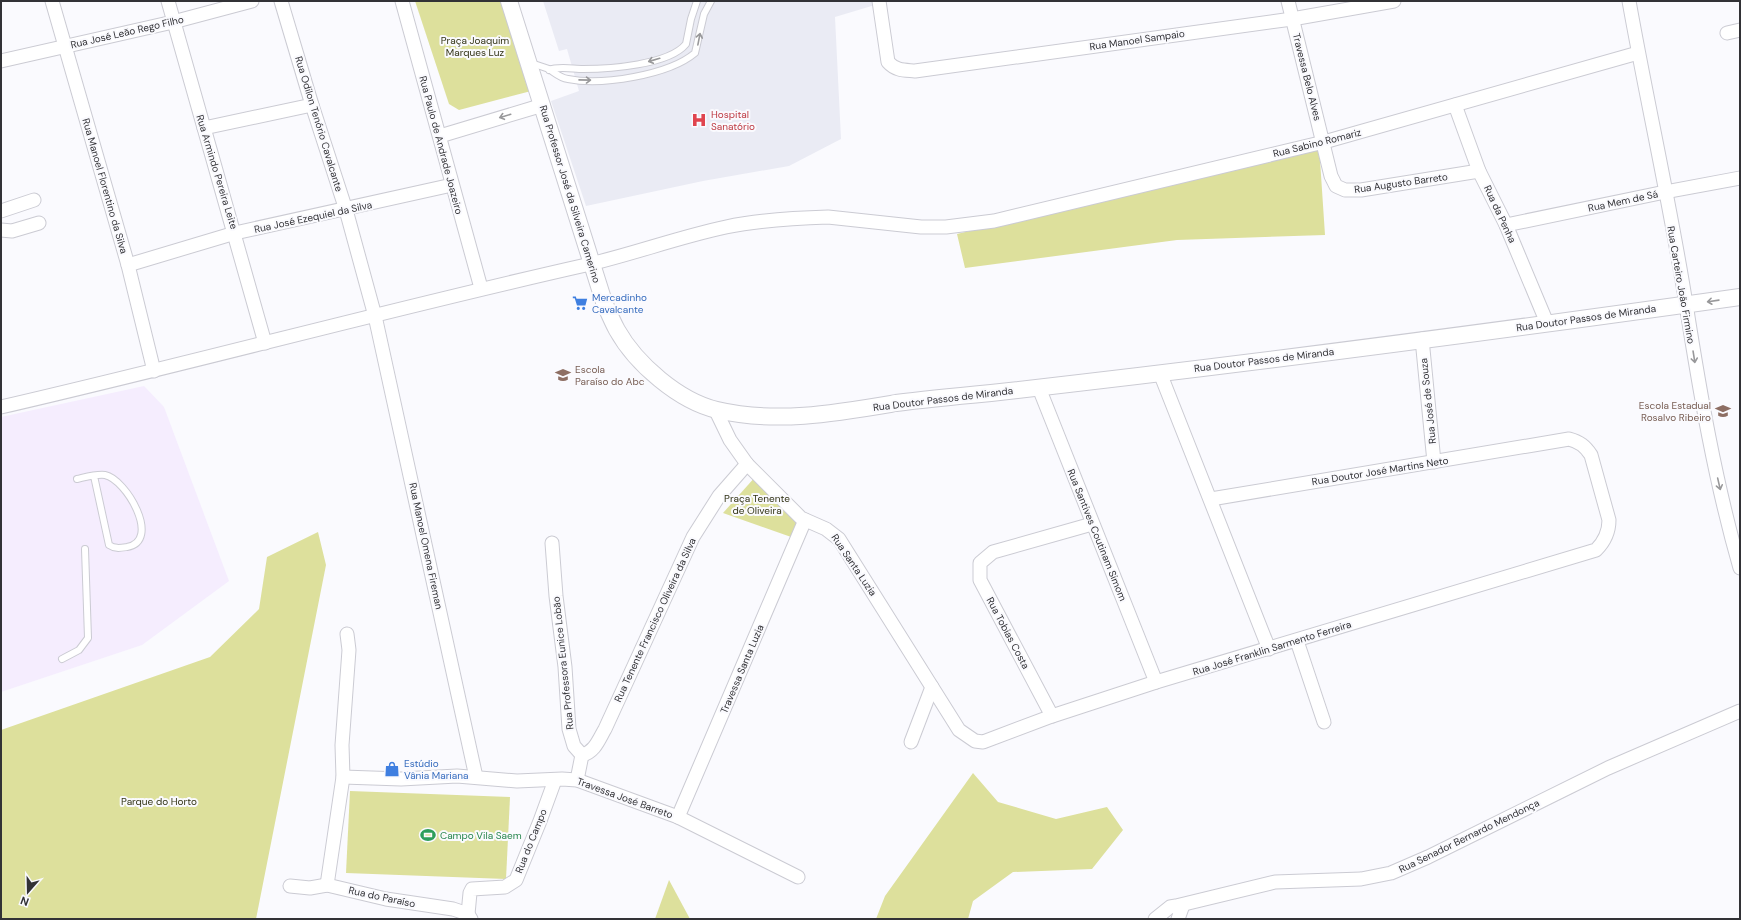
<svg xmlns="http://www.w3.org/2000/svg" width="1741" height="920" font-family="'DM Sans',sans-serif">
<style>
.industrial{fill:#f5edfe}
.built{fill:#eaebf4}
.green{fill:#dde09c}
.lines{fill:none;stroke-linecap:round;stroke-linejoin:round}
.service-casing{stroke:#cbcbd3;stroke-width:8}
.minor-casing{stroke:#cbcbd3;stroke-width:15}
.tertiary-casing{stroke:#cbcbd3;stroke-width:18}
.service{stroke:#fff;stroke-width:6}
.minor{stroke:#fff;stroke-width:13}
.tertiary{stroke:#fff;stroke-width:16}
.oneway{stroke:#98989a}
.labels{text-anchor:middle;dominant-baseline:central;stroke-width:4;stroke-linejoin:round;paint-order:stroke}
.street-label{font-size:10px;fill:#323236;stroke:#fafafe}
.park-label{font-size:10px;fill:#313213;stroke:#fafafe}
.health-label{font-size:10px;fill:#be3a42;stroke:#fafafe;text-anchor:start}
.shop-label{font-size:10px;fill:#366cbe;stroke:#fafafe;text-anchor:start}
.education-label{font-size:10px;fill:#785e54;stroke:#fafafe;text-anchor:start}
.leisure-label{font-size:10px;fill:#27864d;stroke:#fafafe;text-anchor:start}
</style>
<rect width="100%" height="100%" fill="#fafafe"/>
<path class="industrial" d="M 144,386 L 164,407 L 229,581 L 142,645 L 1,692 L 1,417 Z"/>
<path class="built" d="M 543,1 L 874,1 L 875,5 L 835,17 L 841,139 L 789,166 L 703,181 L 586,206 L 551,101 L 579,91 L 567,49 L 559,51 Z"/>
<g class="green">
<path d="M 415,1 L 507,1 L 535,90 L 459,110 L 449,104 Z"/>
<path d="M 1319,145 L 1325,235 L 1177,240 L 965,268 L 957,234 Z"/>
<path d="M 756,476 L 802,526 L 794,538 L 723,513 Z"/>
<path d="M 318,532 L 326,565 L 256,919 L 1,919 L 1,730 L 210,657 L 259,609 L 267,557 Z"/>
<path d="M 973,773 L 998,802 L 1056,819 L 1107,807 L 1123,830 L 1092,869 L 1013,872 L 973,901 L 968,919 L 876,919 L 885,896 Z"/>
<path d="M 350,791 L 510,797 L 506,879 L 346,873 Z"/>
<path d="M 669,880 L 690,919 L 655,919 Z"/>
</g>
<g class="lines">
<g class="service-casing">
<g id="service">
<path d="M 531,63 C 537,65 543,67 549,69 C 555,73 560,78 568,79 C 601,86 669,75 695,53 L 704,14 L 711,1"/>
<path d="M 549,70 C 558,66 573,69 583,69 C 609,69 669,65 686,44 L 691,19 L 697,1"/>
<path d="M 77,479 C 86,477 96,474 105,475 C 126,479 162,541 127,547 C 120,548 115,549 109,545 L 94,476"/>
<path d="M 62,659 L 79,650 L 88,638 L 85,549"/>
</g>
</g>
<g class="minor-casing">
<g id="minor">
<path d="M 52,1 L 128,265 L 154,371"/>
<path d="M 168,1 L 265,343"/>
<path d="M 281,1 L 312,105 L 346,210 L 375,316 L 476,777"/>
<path d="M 402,1 L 481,288"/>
<path d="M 879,1 L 888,62 C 896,71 905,70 915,71 L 1292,19 L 1394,1"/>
<path d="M 1288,1 L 1331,176 L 1336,186 L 1345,190 L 1361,190 L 1479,171"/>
<path d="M 1629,1 C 1647,102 1670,203 1686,304 C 1700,393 1715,481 1740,568"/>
<path d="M 1727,33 L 1740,30"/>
<path d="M 1,61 L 173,22 L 252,1"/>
<path d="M 1455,105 L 1479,171 L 1506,225 L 1547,323"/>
<path d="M 204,128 L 312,105"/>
<path d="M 440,136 L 543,105"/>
<path d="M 1,211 L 34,200"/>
<path d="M 1506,225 L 1665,192 L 1740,178"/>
<path d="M 1,230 L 12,231 L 39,223"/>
<path d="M 128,265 L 235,233 L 452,185"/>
<path d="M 1422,339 L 1434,462"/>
<path d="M 1160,373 L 1269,649"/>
<path d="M 1039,388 L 1156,682"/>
<path d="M 1,407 C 196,362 390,309 586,265 C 633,254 679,237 726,227 C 759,220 794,218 828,217 L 921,227 L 946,227 L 994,221 L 1324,142 L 1638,53"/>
<path d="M 715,409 L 730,440 L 747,464 L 801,518 L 826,529 L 839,539 L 959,730 L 975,741 L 983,742 L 1052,716 L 1156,682 L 1596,550 C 1604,542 1609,532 1609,520 L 1591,455 C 1585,446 1580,442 1569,439 L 1211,499"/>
<path d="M 552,543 L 556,596 L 565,667 L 569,729 L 574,746 L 582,755"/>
<path d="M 1297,641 L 1324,722"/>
<path d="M 1052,716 L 980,580 L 980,563 L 993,552 L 1092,524"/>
<path d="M 911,742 L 932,687"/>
<path d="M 582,755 C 595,752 599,739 605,729 L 693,537 L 719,496 L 747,464"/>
<path d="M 343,777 L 401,779 L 457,776 L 517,781 L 562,779 L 577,780 L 678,817 L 798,877"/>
<path d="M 577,780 L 582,755"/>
<path d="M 678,817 L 805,520"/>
<path d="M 327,885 L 343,777 L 342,745 L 349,650 L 347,634"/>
<path d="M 290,886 L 310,888 L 327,885 L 386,899 L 453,909 L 468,914 L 471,919"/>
<path d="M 468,914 L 470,893 L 472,889 L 505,887 L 516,880 L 540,821 L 555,780"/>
<path d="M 1155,919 L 1170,907 L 1176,906 L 1275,882 L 1361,879 L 1391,873 L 1428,857 L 1608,768 L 1740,711"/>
<path d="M 1178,919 L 1183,905"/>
</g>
</g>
<g class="tertiary-casing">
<path id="tertiary" d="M 509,1 L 604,302 C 608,311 612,321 617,330 C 636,364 679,401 717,410 C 776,424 837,413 896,403 C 927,399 959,396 991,393 C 1241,365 1491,332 1740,297"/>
</g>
<use href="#service" class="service"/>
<use href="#minor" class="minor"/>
<use href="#tertiary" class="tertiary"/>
</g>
<defs><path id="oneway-shaft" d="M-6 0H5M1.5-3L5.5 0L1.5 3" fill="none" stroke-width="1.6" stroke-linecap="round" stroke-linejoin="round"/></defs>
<g class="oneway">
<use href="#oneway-shaft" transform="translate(699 39) rotate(-79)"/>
<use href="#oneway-shaft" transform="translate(654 60) rotate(164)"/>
<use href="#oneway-shaft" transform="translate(585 80) rotate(1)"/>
<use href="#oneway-shaft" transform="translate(505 116) rotate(163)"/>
<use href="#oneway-shaft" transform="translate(1713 301) rotate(172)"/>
<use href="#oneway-shaft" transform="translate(1694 357) rotate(81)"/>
<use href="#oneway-shaft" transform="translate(1719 484) rotate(77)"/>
</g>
<defs>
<g id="hospital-bare" transform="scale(1.2)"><path d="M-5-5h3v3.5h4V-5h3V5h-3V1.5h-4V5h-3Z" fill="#e0444e" stroke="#fafafe" stroke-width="2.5" paint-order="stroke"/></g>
<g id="supermarket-bare" transform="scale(1.2)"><path d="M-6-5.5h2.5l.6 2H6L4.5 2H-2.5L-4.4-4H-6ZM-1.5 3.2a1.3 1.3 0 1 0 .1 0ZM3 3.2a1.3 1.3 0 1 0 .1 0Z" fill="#3f7fe0" stroke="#fafafe" stroke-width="2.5" paint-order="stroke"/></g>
<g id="school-bare" transform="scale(1.2)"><path d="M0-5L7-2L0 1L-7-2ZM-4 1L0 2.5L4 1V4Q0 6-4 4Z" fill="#8d6e63" stroke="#fafafe" stroke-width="2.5" paint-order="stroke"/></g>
<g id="shop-bare" transform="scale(1.2)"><path d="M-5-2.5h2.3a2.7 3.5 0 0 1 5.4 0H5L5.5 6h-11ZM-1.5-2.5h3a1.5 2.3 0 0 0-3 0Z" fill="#3f7fe0" stroke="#fafafe" stroke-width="2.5" paint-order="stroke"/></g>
<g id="stadium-bare" transform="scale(1.2)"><path d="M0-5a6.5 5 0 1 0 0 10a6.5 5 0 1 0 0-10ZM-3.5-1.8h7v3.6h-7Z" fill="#2e9e5b" stroke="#fafafe" stroke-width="2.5" paint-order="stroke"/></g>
</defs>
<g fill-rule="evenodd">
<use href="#hospital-bare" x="699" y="120"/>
<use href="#supermarket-bare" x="580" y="303"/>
<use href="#school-bare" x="563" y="375"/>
<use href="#school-bare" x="1723" y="411"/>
<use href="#shop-bare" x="392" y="769"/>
<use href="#stadium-bare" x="428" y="835"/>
</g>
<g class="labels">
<g class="street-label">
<text transform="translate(127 32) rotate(-13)">Rua José Leão Rego Filho</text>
<text transform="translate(1137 40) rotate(-8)">Rua Manoel Sampaio</text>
<text transform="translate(1307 77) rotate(76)">Travessa Belo Alves</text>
<text transform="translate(319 124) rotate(73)">Rua Odilon Tenório Cavalcante</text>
<text transform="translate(1317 143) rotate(-14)">Rua Sabino Romariz</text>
<text transform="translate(441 145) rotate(75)">Rua Paulo de Andrade Joazeiro</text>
<text transform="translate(217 172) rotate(73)">Rua Armindo Pereira Leite</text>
<text transform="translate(1401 183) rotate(-8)">Rua Augusto Barreto</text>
<text transform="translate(105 186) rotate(74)">Rua Manoel Florentino da Silva</text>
<text transform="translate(570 194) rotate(73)">Rua Professor José da Silveira Camerino</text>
<text transform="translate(1623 201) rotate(-12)">Rua Mem de Sá</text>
<text transform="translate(1500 214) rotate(65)">Rua da Penha</text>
<text transform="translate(313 217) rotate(-12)">Rua José Ezequiel da Silva</text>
<text transform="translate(1681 285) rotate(80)">Rua Carteiro João Firmino</text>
<text transform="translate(1586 318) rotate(-8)">Rua Doutor Passos de Miranda</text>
<text transform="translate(1264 360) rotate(-7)">Rua Doutor Passos de Miranda</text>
<text transform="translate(943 399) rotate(-7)">Rua Doutor Passos de Miranda</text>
<text transform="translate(1428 401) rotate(-96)">Rua José de Souza</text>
<text transform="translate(1380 471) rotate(-9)">Rua Doutor José Martins Neto</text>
<text transform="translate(1097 535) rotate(68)">Rua Santives Coutinam Simom</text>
<text transform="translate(426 546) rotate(78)">Rua Manoel Omena Fireman</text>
<text transform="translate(854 565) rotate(56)">Rua Santa Luzia</text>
<text transform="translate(655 620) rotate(-65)">Rua Tenente Francisco Oliveira da Silva</text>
<text transform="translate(1008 633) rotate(62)">Rua Tobias Costa</text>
<text transform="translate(1272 648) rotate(-17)">Rua José Franklin Sarmento Ferreira</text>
<text transform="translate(563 663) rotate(-96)">Rua Professora Eunice Lobão</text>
<text transform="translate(742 669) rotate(-67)">Travessa Santa Luzia</text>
<text transform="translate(625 798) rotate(20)">Travessa José Barreto</text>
<text transform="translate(1469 836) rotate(-26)">Rua Senador Bernardo Mendonça</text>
<text transform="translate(531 841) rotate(-68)">Rua do Campo</text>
<text transform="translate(382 897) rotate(12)">Rua do Paraíso</text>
</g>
<g class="park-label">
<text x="475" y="40">Praça Joaquim<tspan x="475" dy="12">Marques Luz</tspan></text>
<text x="757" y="498">Praça Tenente<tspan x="757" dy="12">de Oliveira</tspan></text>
<text x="159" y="801">Parque do Horto</text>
</g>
<g class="health-label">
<text x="711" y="114">Hospital<tspan x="711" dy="12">Sanatório</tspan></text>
</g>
<g class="shop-label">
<text x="592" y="297">Mercadinho<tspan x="592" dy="12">Cavalcante</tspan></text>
<text x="404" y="763">Estúdio<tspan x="404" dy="12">Vânia Mariana</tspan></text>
</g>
<g class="education-label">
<text x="575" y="369">Escola<tspan x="575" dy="12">Paraíso do Abc</tspan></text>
<text x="1711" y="405" text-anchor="end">Escola Estadual<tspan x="1711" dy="12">Rosalvo Ribeiro</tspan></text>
</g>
<g class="leisure-label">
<text x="440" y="835">Campo Vila Saem</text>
</g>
</g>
<rect width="1741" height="920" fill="none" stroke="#323236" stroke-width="4"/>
<g transform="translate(28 892) rotate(200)" stroke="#fafafe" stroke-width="3" paint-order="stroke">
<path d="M0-3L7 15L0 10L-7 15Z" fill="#323236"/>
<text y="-6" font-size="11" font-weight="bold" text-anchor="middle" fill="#323236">N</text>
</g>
</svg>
